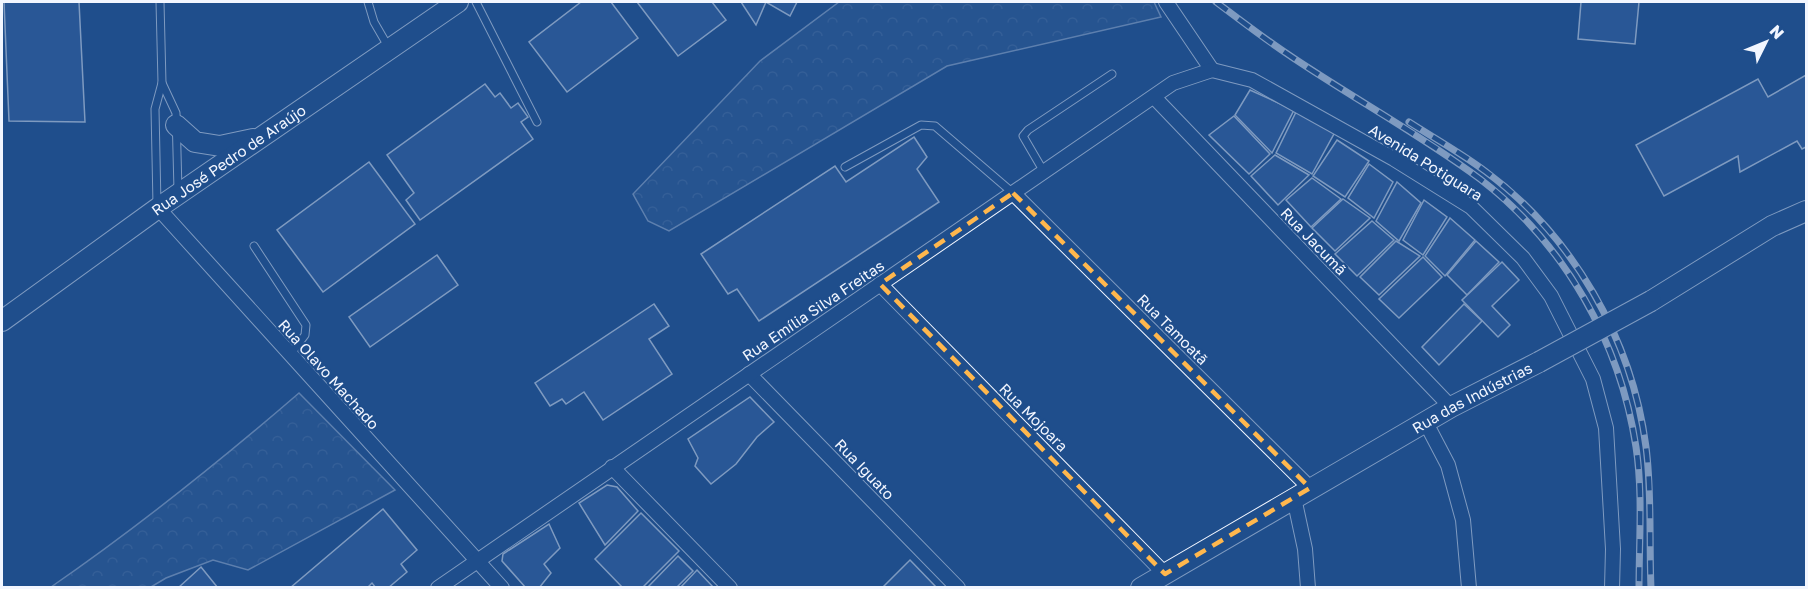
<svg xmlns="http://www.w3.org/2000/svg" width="1808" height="589" font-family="'Golos Text',sans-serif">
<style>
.forest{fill:url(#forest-crowns);stroke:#a8bbd7;stroke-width:1.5}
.building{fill:#3563a3;stroke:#f2f6ff;stroke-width:1.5}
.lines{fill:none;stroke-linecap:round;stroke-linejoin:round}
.lane-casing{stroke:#f2f6ff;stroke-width:9}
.street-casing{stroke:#f2f6ff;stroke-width:16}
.secondary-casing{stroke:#f2f6ff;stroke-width:22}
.lane{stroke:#1f4e8c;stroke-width:7}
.street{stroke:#1f4e8c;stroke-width:14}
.secondary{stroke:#1f4e8c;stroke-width:20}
.rail-casing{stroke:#f2f6ff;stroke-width:7}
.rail{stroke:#1f4e8c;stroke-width:4.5;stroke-dasharray:14;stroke-linecap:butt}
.secondary-bridge-casing{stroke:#f2f6ff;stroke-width:22;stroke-linecap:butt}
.secondary-bridge{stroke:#1f4e8c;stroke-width:20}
.marked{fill:none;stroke:#ffb74d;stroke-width:4.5;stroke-dasharray:12 8;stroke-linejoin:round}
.labels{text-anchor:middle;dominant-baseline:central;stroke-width:4.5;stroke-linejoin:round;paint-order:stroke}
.street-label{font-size:15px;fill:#f2f6ff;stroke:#1f4e8c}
</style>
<defs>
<pattern id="forest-crowns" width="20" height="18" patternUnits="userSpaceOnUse" patternTransform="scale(1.5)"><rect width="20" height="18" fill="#305b95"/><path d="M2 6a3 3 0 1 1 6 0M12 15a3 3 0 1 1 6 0" fill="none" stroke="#4e73a5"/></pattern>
</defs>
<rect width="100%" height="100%" fill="#1f4e8c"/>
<g class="forest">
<path d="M 839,2 L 1154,2 L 1161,17 L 947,66 L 669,231 L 648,221 L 633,194 L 760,61 Z"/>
<path d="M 299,393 L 395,490 L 248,570 L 213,560 L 166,578 L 151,587 L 51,587 C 138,527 219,462 299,393 Z"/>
</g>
<g class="building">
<path d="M 4,2 L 79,2 L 85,122 L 9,121 Z"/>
<path d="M 581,2 L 611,2 L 638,38 L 567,92 L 529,42 Z"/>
<path d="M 637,2 L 712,2 L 726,20 L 678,56 Z"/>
<path d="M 741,2 L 797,2 L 790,16 L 766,2 L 756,25 Z"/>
<path d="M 1581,2 L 1639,2 L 1635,44 L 1578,39 Z"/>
<path d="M 1806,75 L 1806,147 L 1802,149 L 1797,141 L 1740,172 L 1738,156 L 1664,196 L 1636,145 L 1758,79 L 1768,97 Z"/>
<path d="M 485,84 L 495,97 L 500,93 L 511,108 L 518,103 L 528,117 L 521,122 L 533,139 L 420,220 L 406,200 L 414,193 L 387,155 Z"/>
<path d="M 1250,90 L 1294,110 L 1272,153 L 1235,115 Z"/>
<path d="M 1296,112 L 1335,132 L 1312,174 L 1276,153 Z"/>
<path d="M 1234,116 L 1270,154 L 1249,174 L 1209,135 Z"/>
<path d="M 914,137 L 927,157 L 917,169 L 939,202 L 759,321 L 737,289 L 728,294 L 701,254 L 835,166 L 846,182 Z"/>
<path d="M 1337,140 L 1369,161 L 1345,197 L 1313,176 Z"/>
<path d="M 1275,155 L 1309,175 L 1278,205 L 1251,176 Z"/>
<path d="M 369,162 L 415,224 L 323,292 L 277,230 Z"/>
<path d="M 1369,164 L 1393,182 L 1374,218 L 1348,198 Z"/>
<path d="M 1312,178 L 1341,199 L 1311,227 L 1286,200 Z"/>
<path d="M 1397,182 L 1421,203 L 1399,241 L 1376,221 Z"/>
<path d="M 1343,199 L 1370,218 L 1335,251 L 1312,228 Z"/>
<path d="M 1424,200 L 1447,217 L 1423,255 L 1403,240 Z"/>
<path d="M 1450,218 L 1475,240 L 1445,276 L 1425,256 Z"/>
<path d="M 1372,221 L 1394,240 L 1357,276 L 1335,254 Z"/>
<path d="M 1396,241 L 1420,256 L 1379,295 L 1360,277 Z"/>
<path d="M 1476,241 L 1499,262 L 1467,295 L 1447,275 Z"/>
<path d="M 437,255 L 458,285 L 370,347 L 349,317 Z"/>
<path d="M 1423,257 L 1442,277 L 1399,318 L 1379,299 Z"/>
<path d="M 1502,262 L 1519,280 L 1492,306 L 1510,325 L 1498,337 L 1462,300 Z"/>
<path d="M 654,304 L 669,326 L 649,339 L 672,374 L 603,420 L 584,392 L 566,404 L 562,399 L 550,406 L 535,383 Z"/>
<path d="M 1464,304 L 1482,321 L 1439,365 L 1422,347 Z"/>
<path d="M 750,397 L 774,422 L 757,437 L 736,464 L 711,484 L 695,466 L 698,458 L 688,439 Z"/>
<path d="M 607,485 L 617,487 L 638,511 L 605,545 L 579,503 Z"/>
<path d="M 383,509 L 417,550 L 401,564 L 407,572 L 388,588 L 376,588 L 372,583 L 367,588 L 290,588 Z"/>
<path d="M 641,513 L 679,551 L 642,588 L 623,588 L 595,559 Z"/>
<path d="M 549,524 L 560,548 L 544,564 L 551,573 L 539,588 L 526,588 L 502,561 L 503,554 Z"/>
<path d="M 678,556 L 693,571 L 676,588 L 647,588 Z"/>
<path d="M 910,560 L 937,588 L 882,588 Z"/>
<path d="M 201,567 L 218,588 L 178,588 Z"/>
<path d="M 697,570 L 714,588 L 680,588 Z"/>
</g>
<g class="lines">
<g class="lane-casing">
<g id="lane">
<path d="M 368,2 L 374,22 L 389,48"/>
<path d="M 476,2 L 537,122"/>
<path d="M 162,83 L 176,113 L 178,191"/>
<path d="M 845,167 L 921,125 L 935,126 L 1013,193"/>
<path d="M 1044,172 L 1023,136 L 1028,130 L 1112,74"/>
<path d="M 157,205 L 155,109 L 162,83 L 160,2"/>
<path d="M 254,246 L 306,325 L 305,335 L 290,355"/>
</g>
</g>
<g class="street-casing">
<g id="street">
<path d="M 1166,2 L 1212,70"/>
<path d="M 1212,70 L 1252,80 L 1394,159 L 1471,207 L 1523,258 L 1551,296 L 1593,379 L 1606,428 L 1613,549 L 1612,588"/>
<path d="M 1154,97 L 1451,407"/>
<path d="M 1013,193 L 1310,488"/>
<path d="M 158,208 L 502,588"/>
<path d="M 880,284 L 1165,574"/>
<path d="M 749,374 L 958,588"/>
<path d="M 1426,423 L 1448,465 L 1463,520 L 1469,588"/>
<path d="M 612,467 L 730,588"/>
<path d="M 1294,498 L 1305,549 L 1308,588"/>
<path d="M 438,588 L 1173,83 L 1212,70"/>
</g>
</g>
<g class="secondary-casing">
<g id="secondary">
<path d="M 176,125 L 195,142 L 220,146 L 253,139"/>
<path d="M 1651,301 L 1772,226 L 1806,211"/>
<path id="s1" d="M 2,321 L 158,208 L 458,2"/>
<path id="s2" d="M 1141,588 L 1451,407 L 1539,362"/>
</g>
</g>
<use href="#lane" class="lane"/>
<use href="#street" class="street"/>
<use href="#secondary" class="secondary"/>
<g class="rail-casing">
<g id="rail">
<path d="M 1216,2 C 1239,19 1262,37 1286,53 C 1349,96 1418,133 1480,179 C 1565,244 1620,342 1636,447 C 1643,493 1639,541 1639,588"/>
<path d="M 1409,122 C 1434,138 1461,153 1485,171 C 1573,236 1632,339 1646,447 C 1652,493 1649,541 1651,588"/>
</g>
</g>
<use href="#rail" class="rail"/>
<g class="secondary-bridge-casing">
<path id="secondary-bridge" d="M 1539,362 L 1651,301"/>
</g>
<use href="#secondary-bridge" class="secondary-bridge"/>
</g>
<path d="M0 0H1808V589H0ZM 1013,193 L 1310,488 L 1165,574 L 880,284 Z" fill="#1f4e8c" fill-opacity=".55" fill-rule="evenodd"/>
<path class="marked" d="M 1013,193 L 1310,488 L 1165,574 L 880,284 Z"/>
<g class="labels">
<g class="street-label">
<text stroke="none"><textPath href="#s1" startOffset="278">Rua José Pedro de Araújo</textPath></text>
<text transform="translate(1426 162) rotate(32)">Avenida Potiguara</text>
<text transform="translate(1314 241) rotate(46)">Rua Jacumã</text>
<text transform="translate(813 310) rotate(-34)">Rua Emília Silva Freitas</text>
<text transform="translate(1173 329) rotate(45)">Rua Tamoatã</text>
<text transform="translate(329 374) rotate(48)">Rua Olavo Machado</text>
<text stroke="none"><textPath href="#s2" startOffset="382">Rua das Indústrias</textPath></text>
<text transform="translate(1034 417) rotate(45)">Rua Mojoara</text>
<text transform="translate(865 469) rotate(46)">Rua Iguato</text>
</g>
</g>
<rect width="1808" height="589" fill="none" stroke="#f2f6ff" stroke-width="6"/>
<g transform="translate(1766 42) rotate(47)" stroke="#1f4e8c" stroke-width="4.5" paint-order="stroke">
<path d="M0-4.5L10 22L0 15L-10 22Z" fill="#f2f6ff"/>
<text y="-9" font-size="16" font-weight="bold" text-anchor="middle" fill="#f2f6ff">N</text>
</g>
</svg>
